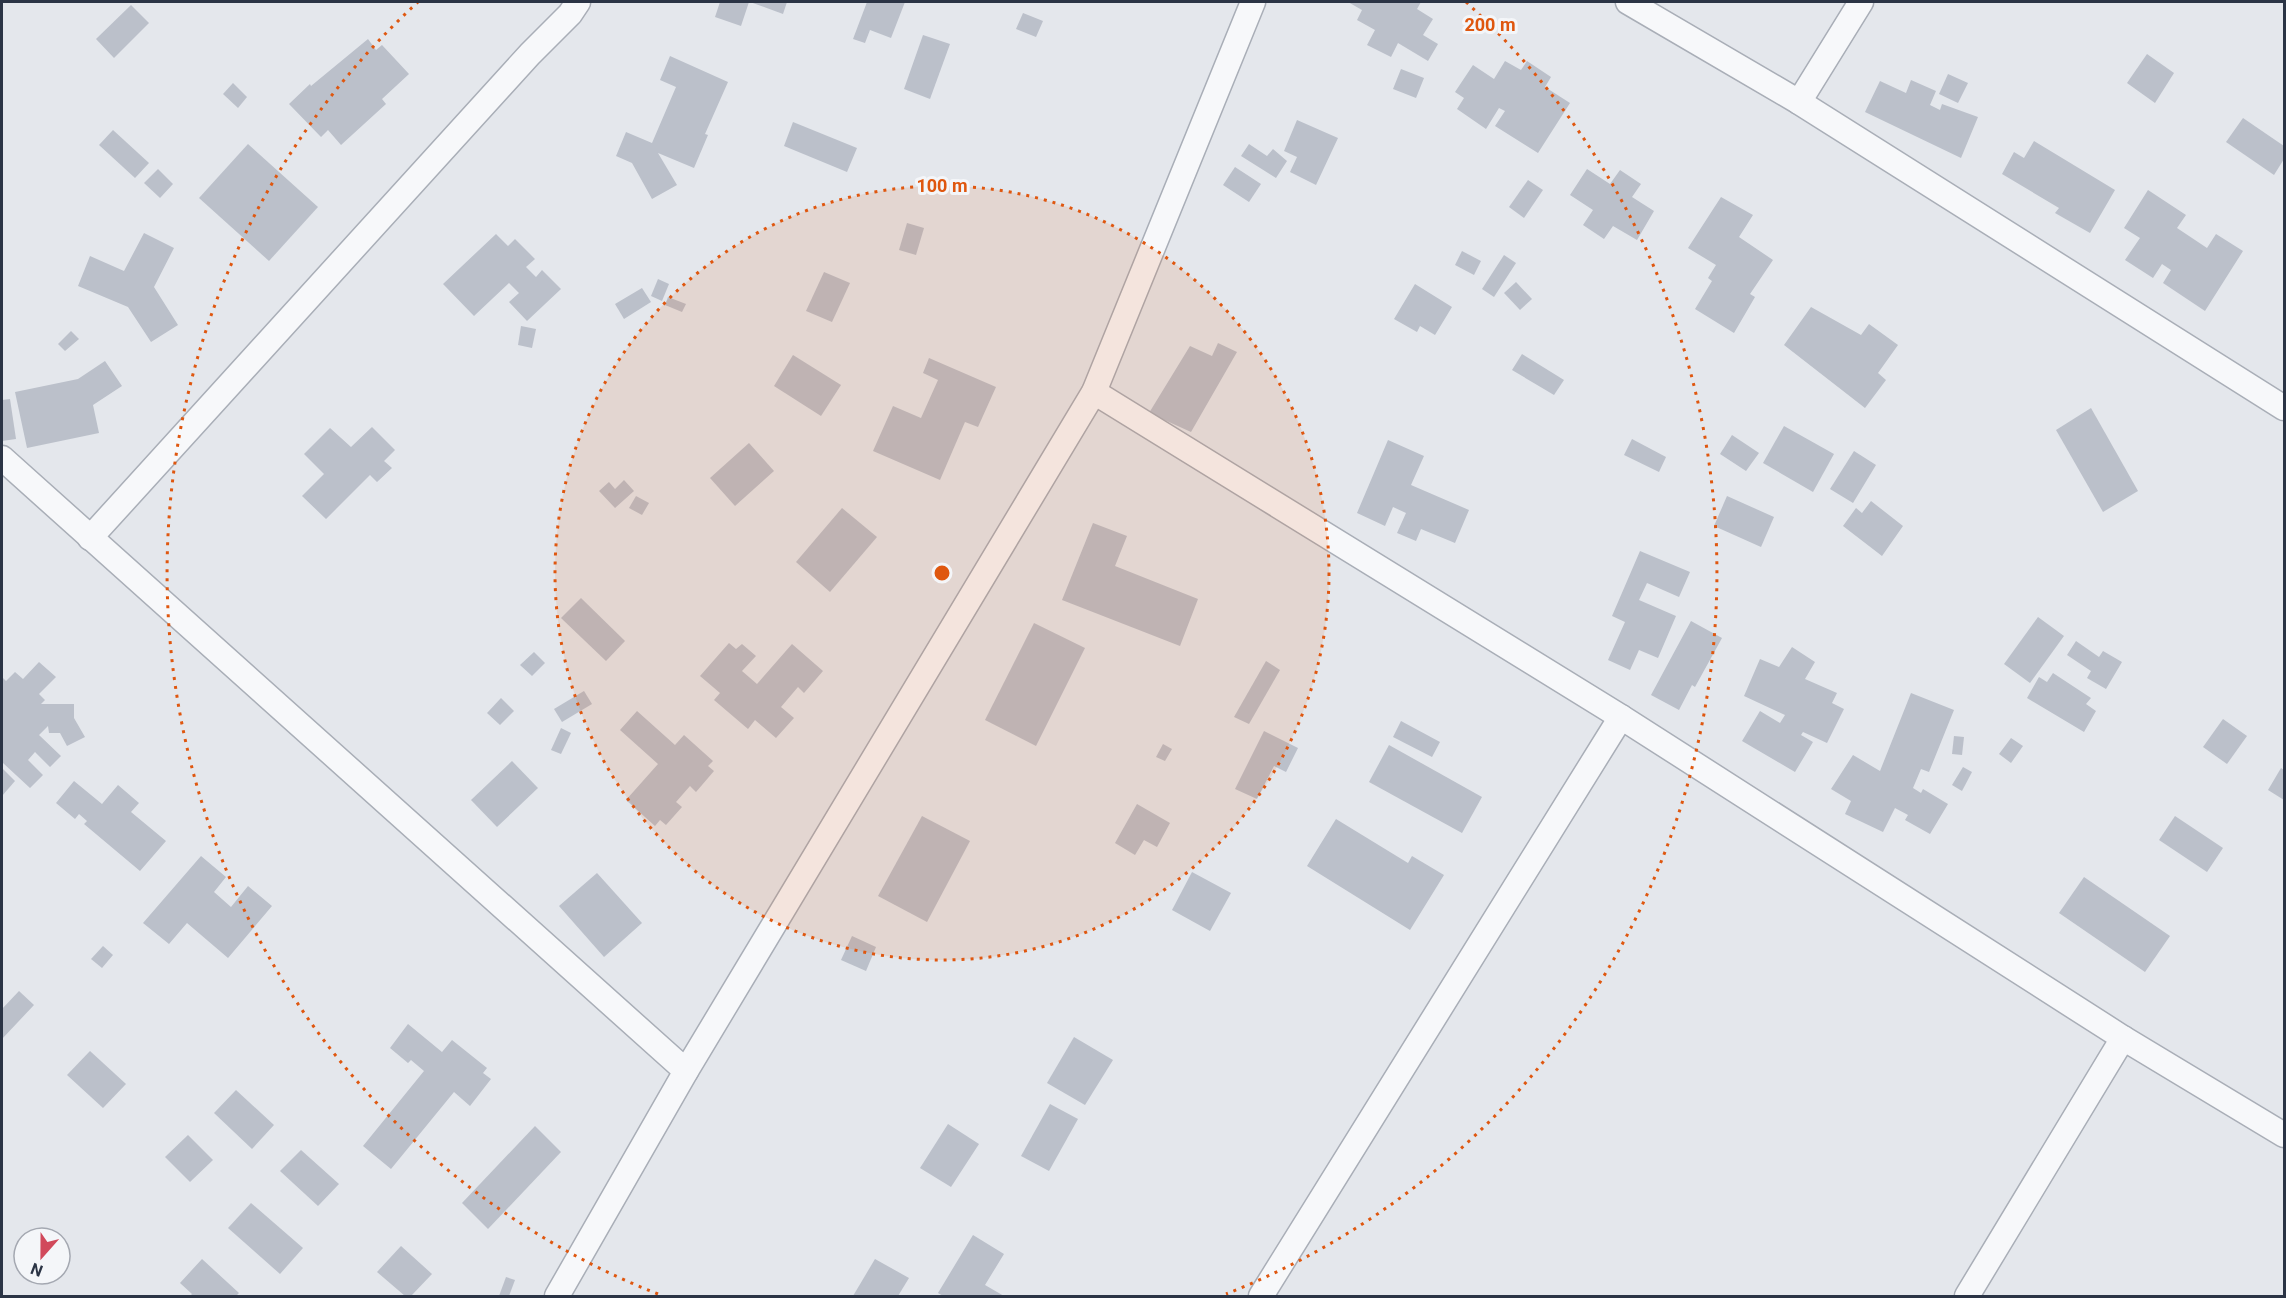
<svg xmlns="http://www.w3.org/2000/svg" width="2286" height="1298" font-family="Roboto,sans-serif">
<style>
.building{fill:#bbc0ca}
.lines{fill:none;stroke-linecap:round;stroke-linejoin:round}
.minor-casing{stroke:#a9aeb7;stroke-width:27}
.minor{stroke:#f7f8fa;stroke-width:24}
.ring{fill:none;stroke:#df570f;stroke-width:3;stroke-dasharray:3 6}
.centre{fill:#df570f;stroke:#f4f6f9;stroke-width:3}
.ring-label{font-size:18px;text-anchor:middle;font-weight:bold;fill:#df570f;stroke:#f4f6f9;stroke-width:6;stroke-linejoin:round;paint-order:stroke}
</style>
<rect width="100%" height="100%" fill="#e4e7ec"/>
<g class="building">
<path d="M 720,2 L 749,2 L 741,26 L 715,17 Z"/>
<path d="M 750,2 L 787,2 L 783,14 Z"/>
<path d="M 867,2 L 905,2 L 891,38 L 870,30 L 865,43 L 853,39 Z"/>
<path d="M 1348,2 L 1421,2 L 1417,9 L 1433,19 L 1423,35 L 1438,44 L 1428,61 L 1398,43 L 1391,57 L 1367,45 L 1375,30 L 1357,20 L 1362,10 Z"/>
<path d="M 131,5 L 149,23 L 114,58 L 96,39 Z"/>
<path d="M 1023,13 L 1043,21 L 1036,37 L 1016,29 Z"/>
<path d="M 923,35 L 950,44 L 930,99 L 904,89 Z"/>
<path d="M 368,39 L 376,50 L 382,45 L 409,74 L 382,99 L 386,104 L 341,145 L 328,130 L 321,137 L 289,104 L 310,84 L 311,86 Z"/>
<path d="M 2147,54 L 2174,73 L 2155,103 L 2127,83 Z"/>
<path d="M 670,56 L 728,82 L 705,134 L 708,135 L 694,168 L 658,153 L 677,185 L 652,199 L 632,163 L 616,156 L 626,132 L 652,143 L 676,87 L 660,80 Z"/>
<path d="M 1505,61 L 1521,70 L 1527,61 L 1551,77 L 1545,87 L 1570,103 L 1538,153 L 1495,126 L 1505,111 L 1499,108 L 1486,129 L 1457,109 L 1464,98 L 1455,92 L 1473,65 L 1494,79 Z"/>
<path d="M 1401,69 L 1424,78 L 1416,98 L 1393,89 Z"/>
<path d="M 1948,74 L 1968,83 L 1958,103 L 1939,94 Z"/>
<path d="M 1911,80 L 1936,91 L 1930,105 L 1940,110 L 1942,104 L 1978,117 L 1961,158 L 1865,112 L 1880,81 L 1906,93 Z"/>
<path d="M 233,83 L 247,97 L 238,108 L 223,94 Z"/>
<path d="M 2243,118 L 2284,146 L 2284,159 L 2274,175 L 2226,142 Z"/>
<path d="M 1297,120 L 1338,138 L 1316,185 L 1290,172 L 1297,157 L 1284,151 Z"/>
<path d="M 793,122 L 857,148 L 847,172 L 784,146 Z"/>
<path d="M 113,130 L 149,163 L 135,178 L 99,145 Z"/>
<path d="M 2034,141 L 2115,190 L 2090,233 L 2055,213 L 2059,208 L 2002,174 L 2014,152 L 2024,158 Z"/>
<path d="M 248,144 L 318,207 L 269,261 L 199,198 Z"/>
<path d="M 1249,144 L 1267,156 L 1273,149 L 1287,161 L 1276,178 L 1241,156 Z"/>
<path d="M 1235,167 L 1261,184 L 1249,202 L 1223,185 Z"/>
<path d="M 158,169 L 173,184 L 160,198 L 144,183 Z"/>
<path d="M 1587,169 L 1610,184 L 1620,170 L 1641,184 L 1632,197 L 1654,211 L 1637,240 L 1613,226 L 1604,239 L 1583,225 L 1593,210 L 1570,195 Z"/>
<path d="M 1528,180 L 1543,190 L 1524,218 L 1509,207 Z"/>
<path d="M 2148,190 L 2186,215 L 2177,228 L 2207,248 L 2216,234 L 2243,251 L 2205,311 L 2163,283 L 2171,270 L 2162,264 L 2153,278 L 2125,260 L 2140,238 L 2124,228 Z"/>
<path d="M 1721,197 L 1753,215 L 1739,237 L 1773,260 L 1750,294 L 1755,297 L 1734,333 L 1695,309 L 1712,281 L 1708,278 L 1716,265 L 1688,248 Z"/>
<path d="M 907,223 L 924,228 L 916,255 L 899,250 Z"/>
<path d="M 144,233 L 174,248 L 154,287 L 178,325 L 151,342 L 128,307 L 78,286 L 90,256 L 124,271 Z"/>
<path d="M 496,234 L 508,246 L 515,239 L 535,259 L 526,267 L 536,277 L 542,270 L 561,289 L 527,321 L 509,302 L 519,293 L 509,283 L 474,316 L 443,284 Z"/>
<path d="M 1462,251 L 1481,261 L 1474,275 L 1455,265 Z"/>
<path d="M 1504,255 L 1516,263 L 1494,297 L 1482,289 Z"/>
<path d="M 824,272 L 850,283 L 832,322 L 806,311 Z"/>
<path d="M 658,279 L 669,284 L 662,301 L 651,296 Z"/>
<path d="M 1516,282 L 1532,299 L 1520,310 L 1504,293 Z"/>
<path d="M 1415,284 L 1452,307 L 1435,335 L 1420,326 L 1417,332 L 1394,319 Z"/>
<path d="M 642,288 L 651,302 L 624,319 L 615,304 Z"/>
<path d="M 668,297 L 686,304 L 682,312 L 665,305 Z"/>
<path d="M 1811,307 L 1861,335 L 1869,324 L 1898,345 L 1878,373 L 1886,380 L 1865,408 L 1784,345 Z"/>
<path d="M 521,326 L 536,329 L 532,348 L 518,345 Z"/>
<path d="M 71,331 L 79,339 L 65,351 L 58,344 Z"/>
<path d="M 1218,343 L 1237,352 L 1191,432 L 1149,413 L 1190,346 L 1212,356 Z"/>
<path d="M 1522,354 L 1564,380 L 1554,395 L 1512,370 Z"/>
<path d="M 793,355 L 841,385 L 821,416 L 774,386 Z"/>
<path d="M 929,358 L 996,387 L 978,427 L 965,422 L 940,480 L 873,451 L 893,406 L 921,418 L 938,380 L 923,373 Z"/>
<path d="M 105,361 L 122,386 L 93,405 L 99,433 L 27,448 L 15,392 L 78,379 Z"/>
<path d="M 10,399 L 16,439 L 2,441 L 2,400 Z"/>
<path d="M 2091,408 L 2138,491 L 2103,512 L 2056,430 Z"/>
<path d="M 1784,426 L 1834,454 L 1813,492 L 1763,463 Z"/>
<path d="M 372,427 L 395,450 L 384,461 L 392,468 L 377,482 L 370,475 L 326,519 L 302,496 L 324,474 L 304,454 L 330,428 L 351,447 Z"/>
<path d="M 1732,435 L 1759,453 L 1746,471 L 1720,454 Z"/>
<path d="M 1632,439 L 1666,457 L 1659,472 L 1624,455 Z"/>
<path d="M 1388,440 L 1424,456 L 1411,485 L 1469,510 L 1455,543 L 1421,529 L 1416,541 L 1397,533 L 1406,513 L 1393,507 L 1385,526 L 1357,513 Z"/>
<path d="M 749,443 L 774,471 L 735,506 L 710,478 Z"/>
<path d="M 1854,451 L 1876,465 L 1853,503 L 1830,489 Z"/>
<path d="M 624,480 L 634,491 L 615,508 L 599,491 L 609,482 L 615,489 Z"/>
<path d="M 636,496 L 649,503 L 642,515 L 629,508 Z"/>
<path d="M 1727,496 L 1774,517 L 1761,547 L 1714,526 Z"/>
<path d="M 1871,501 L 1903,526 L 1882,556 L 1843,526 L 1856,508 L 1862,513 Z"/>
<path d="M 842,508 L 877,537 L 830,592 L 796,562 Z"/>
<path d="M 1093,523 L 1127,536 L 1115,566 L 1198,599 L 1180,646 L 1062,600 Z"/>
<path d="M 1640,551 L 1690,572 L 1679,597 L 1647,583 L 1639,600 L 1676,616 L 1658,658 L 1639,650 L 1630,670 L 1608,660 L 1625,622 L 1612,616 Z"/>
<path d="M 581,598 L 625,641 L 606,661 L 561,618 Z"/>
<path d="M 2038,617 L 2064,636 L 2030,683 L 2004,664 Z"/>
<path d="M 1691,621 L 1722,638 L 1695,687 L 1692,685 L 1679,710 L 1651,695 Z"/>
<path d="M 1034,623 L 1085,648 L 1036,746 L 985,720 Z"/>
<path d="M 2076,641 L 2099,657 L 2103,651 L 2122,662 L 2106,689 L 2087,678 L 2091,671 L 2067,655 Z"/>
<path d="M 729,643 L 736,649 L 742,644 L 756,656 L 742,671 L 757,684 L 792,644 L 823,671 L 804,693 L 798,687 L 781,707 L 794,718 L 776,738 L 755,720 L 748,729 L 714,700 L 720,693 L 700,676 Z"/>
<path d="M 1792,647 L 1815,662 L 1805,679 L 1837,693 L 1832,703 L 1844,709 L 1827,743 L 1803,732 L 1801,735 L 1813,742 L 1795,772 L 1742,741 L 1760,711 L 1780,723 L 1785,715 L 1744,696 L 1760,659 L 1779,667 Z"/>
<path d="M 534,652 L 545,663 L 532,676 L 520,665 Z"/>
<path d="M 1266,661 L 1280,670 L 1249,724 L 1234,717 Z"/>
<path d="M 39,662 L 56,677 L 39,694 L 45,700 L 41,704 L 74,704 L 74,718 L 85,737 L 67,746 L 60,733 L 49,733 L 48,726 L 39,735 L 61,756 L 50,767 L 35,752 L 28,760 L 43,775 L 30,788 L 3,763 L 2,765 L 2,677 L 6,681 L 15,672 L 23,679 Z"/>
<path d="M 2053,673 L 2091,698 L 2086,704 L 2096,711 L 2084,732 L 2027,698 L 2039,677 L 2047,682 Z"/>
<path d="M 584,691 L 592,704 L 562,722 L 554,709 Z"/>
<path d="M 1911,693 L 1954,710 L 1929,772 L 1921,769 L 1913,788 L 1921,793 L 1923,789 L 1948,804 L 1930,834 L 1905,820 L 1908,815 L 1895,808 L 1883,832 L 1845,814 L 1851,801 L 1831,789 L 1853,755 L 1880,771 Z"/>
<path d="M 501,698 L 514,711 L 500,725 L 487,713 Z"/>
<path d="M 637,711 L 675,745 L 684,735 L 713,761 L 708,766 L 714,771 L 696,792 L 690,786 L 676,802 L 682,807 L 666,825 L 660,820 L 655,826 L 626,800 L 658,764 L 620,730 Z"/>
<path d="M 2223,719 L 2247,736 L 2227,764 L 2203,747 Z"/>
<path d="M 1401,721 L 1440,742 L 1432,757 L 1393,737 Z"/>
<path d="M 561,728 L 571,733 L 561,754 L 551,750 Z"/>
<path d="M 1264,731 L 1298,748 L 1286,772 L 1274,766 L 1257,799 L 1235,789 Z"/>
<path d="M 1954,736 L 1964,737 L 1962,755 L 1952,754 Z"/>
<path d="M 2011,738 L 2023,746 L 2011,763 L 1999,754 Z"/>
<path d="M 1163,744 L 1172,749 L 1165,761 L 1156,757 Z"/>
<path d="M 1389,745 L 1482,797 L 1462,833 L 1369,782 Z"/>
<path d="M 512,761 L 538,788 L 497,827 L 471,800 Z"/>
<path d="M 1963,767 L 1972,772 L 1962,791 L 1952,785 Z"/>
<path d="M 2,768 L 15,781 L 2,796 Z"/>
<path d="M 2281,768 L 2284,770 L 2284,800 L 2268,790 Z"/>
<path d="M 74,781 L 102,804 L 118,785 L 139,803 L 131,812 L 166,841 L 140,871 L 84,824 L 87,821 L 79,814 L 75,819 L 56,803 Z"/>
<path d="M 1137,804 L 1170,823 L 1157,847 L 1144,840 L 1135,855 L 1115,843 Z"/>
<path d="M 922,816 L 970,841 L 927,922 L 878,896 Z"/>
<path d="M 2175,816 L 2223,848 L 2207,872 L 2159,840 Z"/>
<path d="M 1336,819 L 1408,863 L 1412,856 L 1444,875 L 1410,930 L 1307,866 Z"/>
<path d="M 201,856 L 226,877 L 214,892 L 231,907 L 248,886 L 272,906 L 228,958 L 187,923 L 169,944 L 143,923 Z"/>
<path d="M 1192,872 L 1231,893 L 1210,931 L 1172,910 Z"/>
<path d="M 597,873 L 642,923 L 604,957 L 559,906 Z"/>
<path d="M 2084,877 L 2170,936 L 2145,972 L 2059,913 Z"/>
<path d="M 852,936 L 876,947 L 866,971 L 841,960 Z"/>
<path d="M 103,946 L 113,955 L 102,968 L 91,959 Z"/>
<path d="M 19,991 L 34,1005 L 2,1039 L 2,1009 Z"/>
<path d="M 408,1024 L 442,1052 L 452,1040 L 487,1068 L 483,1073 L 491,1079 L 470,1106 L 454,1092 L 391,1169 L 363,1146 L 424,1071 L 411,1060 L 408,1063 L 390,1048 Z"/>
<path d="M 1074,1037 L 1113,1060 L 1085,1105 L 1047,1083 Z"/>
<path d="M 90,1051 L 126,1084 L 103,1108 L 67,1075 Z"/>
<path d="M 236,1090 L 274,1125 L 252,1149 L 214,1113 Z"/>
<path d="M 1050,1104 L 1078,1119 L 1049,1171 L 1021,1156 Z"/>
<path d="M 948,1124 L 979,1144 L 951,1187 L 920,1168 Z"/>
<path d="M 535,1126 L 561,1152 L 488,1229 L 462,1203 Z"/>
<path d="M 188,1135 L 213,1160 L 190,1182 L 165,1157 Z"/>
<path d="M 301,1150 L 339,1184 L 318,1206 L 280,1171 Z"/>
<path d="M 251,1203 L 303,1248 L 280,1274 L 228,1228 Z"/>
<path d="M 973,1235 L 1004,1254 L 985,1285 L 1004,1296 L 943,1296 L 938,1293 Z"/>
<path d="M 401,1246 L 432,1274 L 411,1296 L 405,1296 L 377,1272 Z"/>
<path d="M 202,1259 L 239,1293 L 236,1296 L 190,1296 L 192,1294 L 180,1283 Z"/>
<path d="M 875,1259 L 909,1278 L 898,1296 L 853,1296 Z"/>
<path d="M 506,1277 L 515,1280 L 509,1296 L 499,1296 Z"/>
</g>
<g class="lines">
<g class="minor-casing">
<g id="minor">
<path d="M 1628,2 L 1799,102 L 2284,408"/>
<path d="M 1799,102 L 1861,2"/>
<path d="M 1094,392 L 1621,717 L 2123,1038 L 2284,1135"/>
<path d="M 2,458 L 686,1071"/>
<path d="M 90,538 L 530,54 L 570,14 L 578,2"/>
<path d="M 557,1296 L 686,1071 L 1094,392 L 1253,2"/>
<path d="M 1261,1296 L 1621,717"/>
<path d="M 1967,1296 L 2123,1038"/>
</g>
</g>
<use href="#minor" class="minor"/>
</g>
<circle cx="942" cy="573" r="387" fill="#df570f" fill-opacity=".12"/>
<g class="ring">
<circle cx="942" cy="573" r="387"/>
<path d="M658 1294A775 775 0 0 1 418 2M1466 2A775 775 0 0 1 1226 1294"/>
</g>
<circle cx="942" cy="573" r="9" class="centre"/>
<g class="ring-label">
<text x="1490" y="31">200 m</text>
<text x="942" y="192">100 m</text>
</g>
<rect width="2286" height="1298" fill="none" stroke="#2b3445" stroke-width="6"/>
<g transform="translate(42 1256) rotate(201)"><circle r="28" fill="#f4f6f9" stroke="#a4a8b1" stroke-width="1.5"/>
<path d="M0-4.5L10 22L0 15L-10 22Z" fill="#d1495b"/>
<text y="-9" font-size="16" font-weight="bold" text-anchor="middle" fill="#2b3445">N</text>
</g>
</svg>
